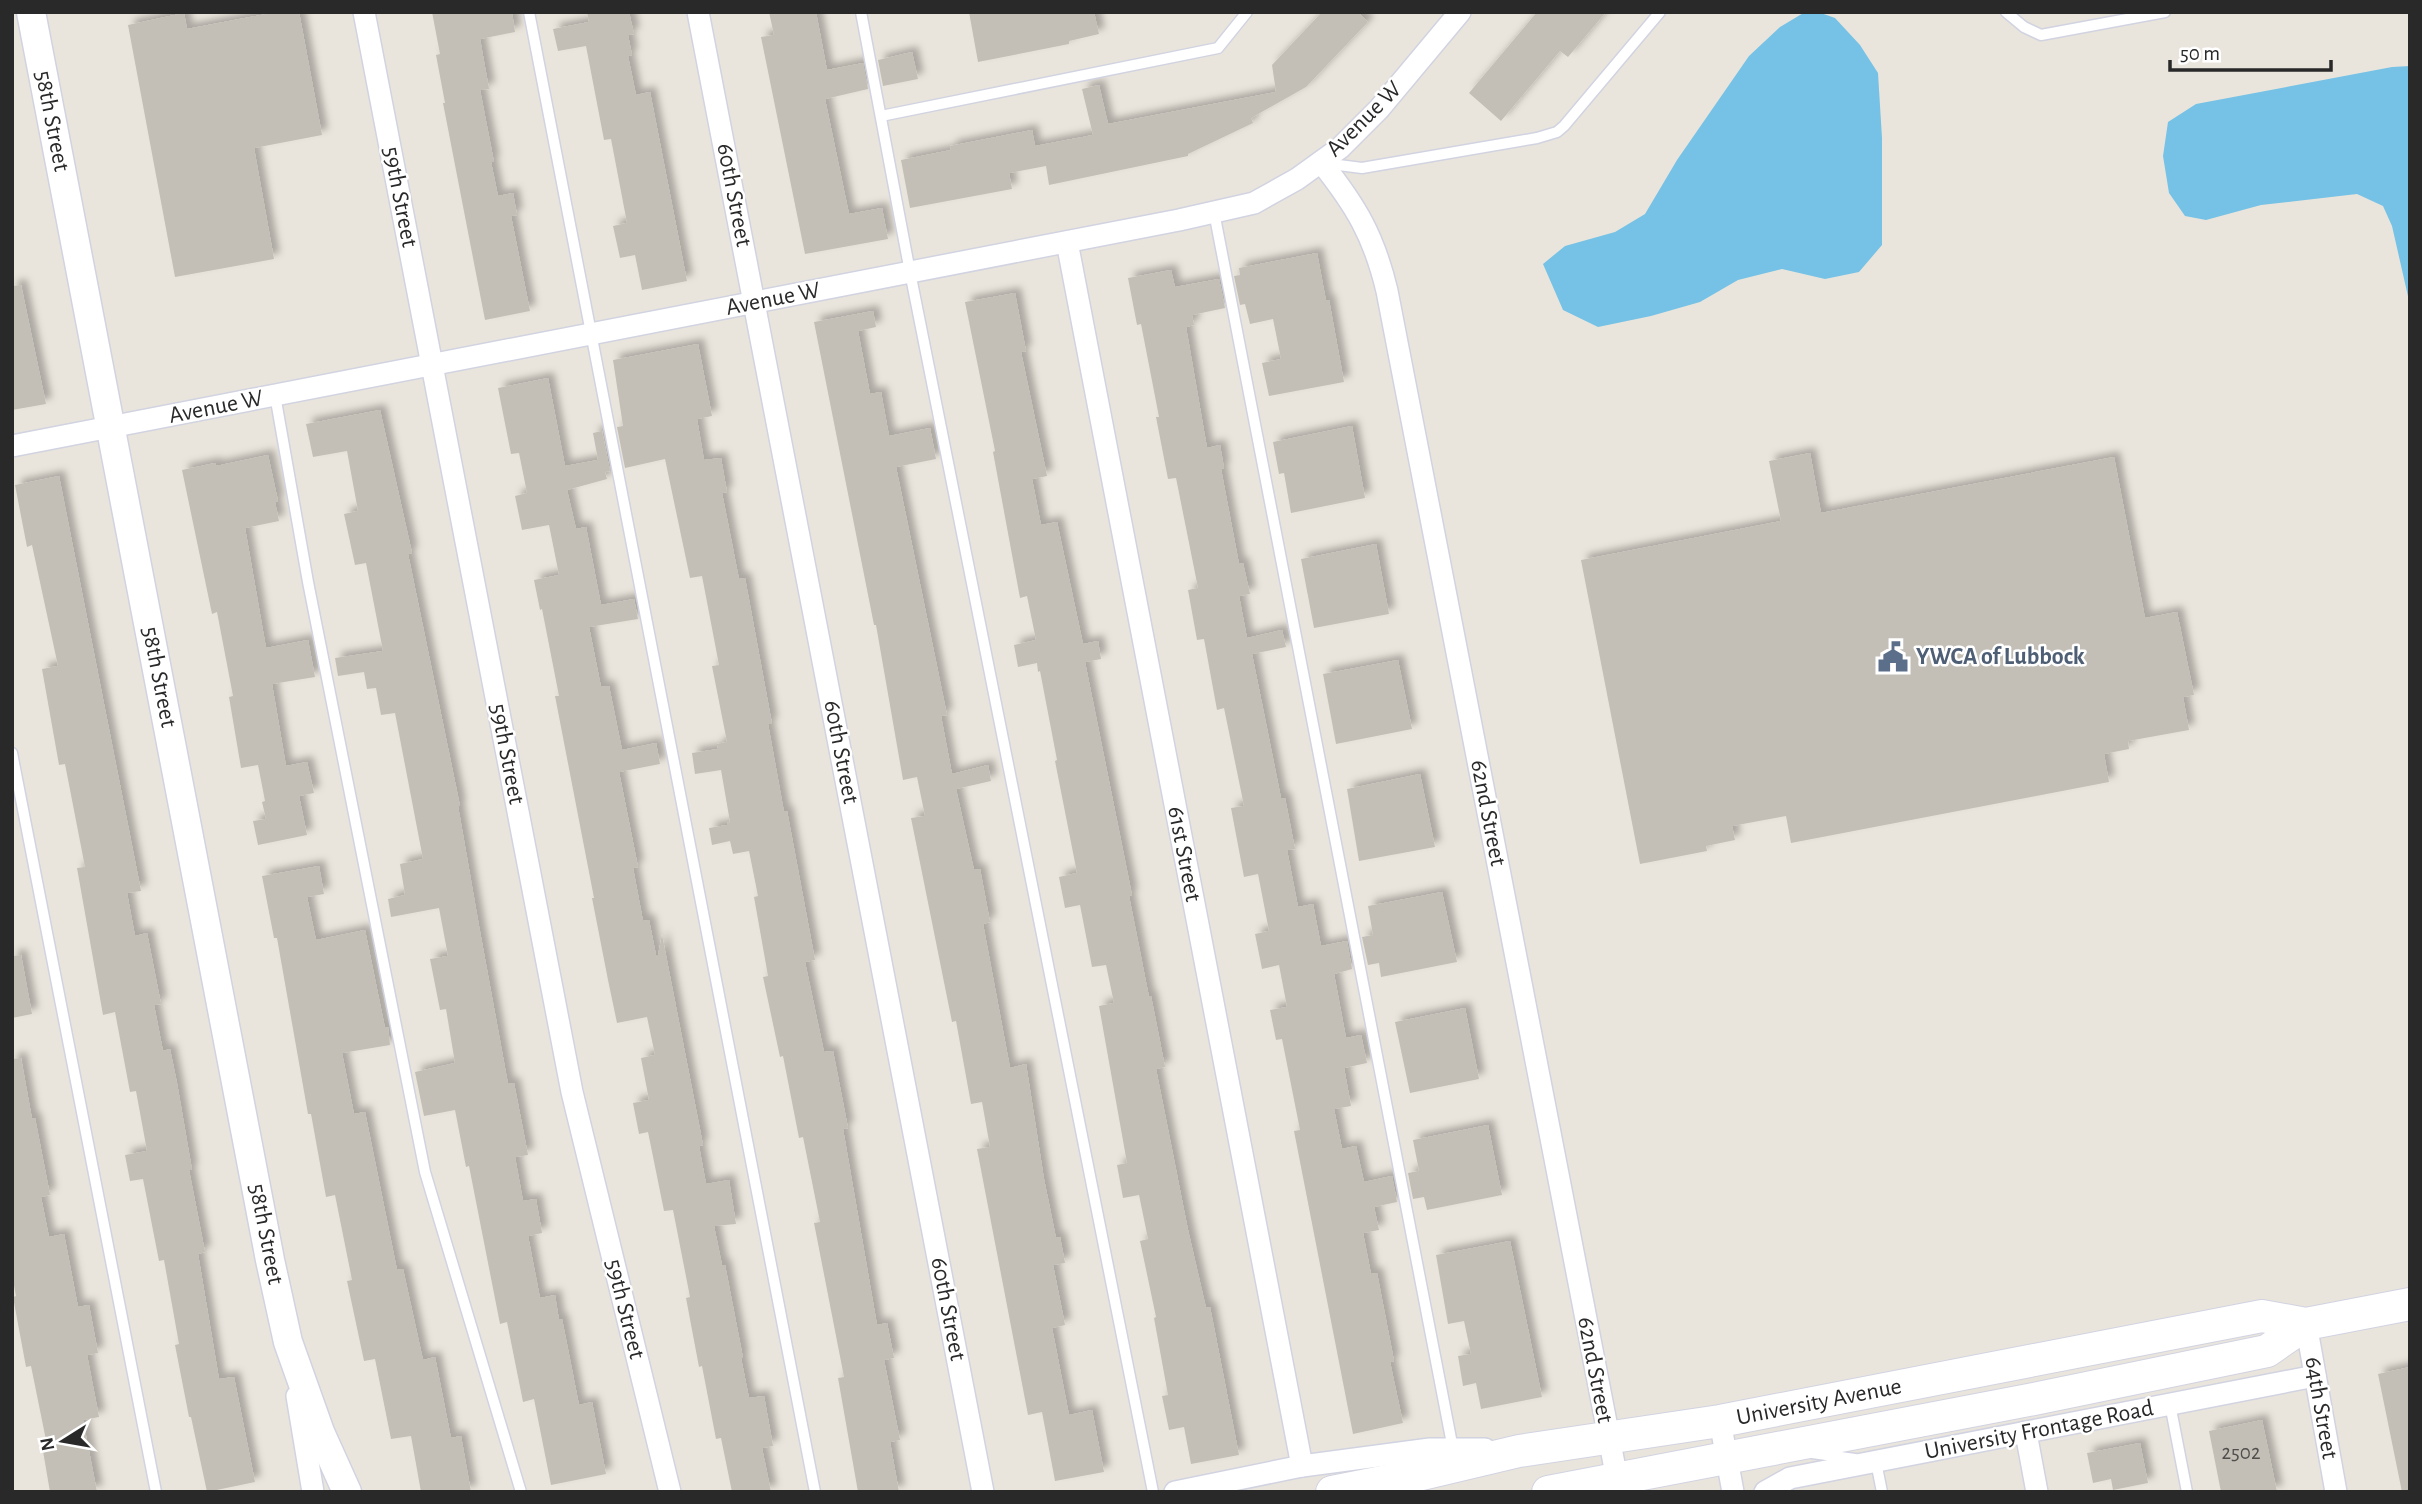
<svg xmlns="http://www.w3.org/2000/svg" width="2422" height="1504" font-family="'Alegreya Sans',sans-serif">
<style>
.water{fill:#75c2e6}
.building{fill:#c3bfb7;filter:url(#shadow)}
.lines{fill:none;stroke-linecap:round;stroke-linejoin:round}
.service-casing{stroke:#d1d3e1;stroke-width:13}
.minor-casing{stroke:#d1d3e1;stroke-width:24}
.tertiary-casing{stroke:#d1d3e1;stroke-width:31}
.secondary-casing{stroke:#d1d3e1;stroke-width:34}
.service{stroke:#fff;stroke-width:10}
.minor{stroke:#fff;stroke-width:21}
.tertiary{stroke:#fff;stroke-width:28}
.secondary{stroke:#fff;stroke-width:32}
.labels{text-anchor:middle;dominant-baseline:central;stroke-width:5;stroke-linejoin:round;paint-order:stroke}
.number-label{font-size:21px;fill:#504e4c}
.street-label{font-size:24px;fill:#292929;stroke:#fff}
.service-label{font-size:24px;font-weight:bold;fill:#4e5e75;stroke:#fff;text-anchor:start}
</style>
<defs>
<filter id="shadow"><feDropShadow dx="6" dy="-6" stdDeviation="3.5" flood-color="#0004"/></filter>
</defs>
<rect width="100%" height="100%" fill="#eae5dc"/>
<g class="water">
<path d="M 1805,12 L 1818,12 L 1835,18 L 1860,45 L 1878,73 L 1882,138 L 1882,245 L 1859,272 L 1825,279 L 1782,269 L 1738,280 L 1700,302 L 1651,316 L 1598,327 L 1563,310 L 1543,264 L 1565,246 L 1615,232 L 1645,214 L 1677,160 L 1749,56 L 1780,27 Z"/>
<path d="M 2410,66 L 2410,305 L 2392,226 L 2383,206 L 2357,194 L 2261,205 L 2206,220 L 2185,216 L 2169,193 L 2163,156 L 2168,122 L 2196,104 L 2392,67 Z"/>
</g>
<g class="building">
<path d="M 277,12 L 299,12 L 322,135 L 254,148 L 274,259 L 175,277 L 128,25 L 184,13 L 187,29 Z"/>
<path d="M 432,12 L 512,12 L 515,32 L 480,39 L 489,89 L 480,90 L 494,162 L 491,162 L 498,196 L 513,193 L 517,215 L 511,216 L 530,311 L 485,320 L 443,103 L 445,103 L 436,55 L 440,54 Z"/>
<path d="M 587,12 L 629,12 L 634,34 L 628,35 L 632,55 L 628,56 L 636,95 L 650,92 L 687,281 L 642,290 L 635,255 L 620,258 L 613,226 L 627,223 L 611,139 L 604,140 L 586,46 L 558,51 L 553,29 L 589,22 Z"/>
<path d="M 769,12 L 816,12 L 827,70 L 863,63 L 868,89 L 825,99 L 849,214 L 882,208 L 888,239 L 805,254 L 761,37 L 774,35 Z"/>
<path d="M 969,12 L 1094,12 L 1099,34 L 1069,41 L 1069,44 L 978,62 Z"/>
<path d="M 1322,12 L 1358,12 L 1368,22 L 1306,87 L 1251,118 L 1253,123 L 1188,154 L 1188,156 L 1049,185 L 1046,166 L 1009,173 L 1012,189 L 910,208 L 901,160 L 951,150 L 950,146 L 1032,130 L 1035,146 L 1093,135 L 1082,89 L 1099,85 L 1108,124 L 1276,92 L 1272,65 Z"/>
<path d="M 1537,12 L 1606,12 L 1568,57 L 1560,51 L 1501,121 L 1469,93 Z"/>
<path d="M 912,52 L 918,79 L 883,86 L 878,60 Z"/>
<path d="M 1317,253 L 1326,301 L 1329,300 L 1344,382 L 1269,396 L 1262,363 L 1281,359 L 1273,319 L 1250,324 L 1245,304 L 1240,305 L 1234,276 L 1240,275 L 1239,268 Z"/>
<path d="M 1171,270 L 1175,287 L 1219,279 L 1225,308 L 1192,315 L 1194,325 L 1186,327 L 1207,448 L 1220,445 L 1224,468 L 1221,469 L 1239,564 L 1243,563 L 1247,581 L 1250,594 L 1239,596 L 1247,638 L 1282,630 L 1286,647 L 1252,654 L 1281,798 L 1285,798 L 1295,849 L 1287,850 L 1298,907 L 1313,904 L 1321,946 L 1347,941 L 1352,969 L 1334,974 L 1346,1038 L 1361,1035 L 1367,1063 L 1344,1068 L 1351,1106 L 1334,1109 L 1342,1149 L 1356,1146 L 1364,1182 L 1392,1176 L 1397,1202 L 1374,1207 L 1379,1230 L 1363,1233 L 1371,1274 L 1377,1273 L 1394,1361 L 1390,1362 L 1403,1423 L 1353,1434 L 1294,1131 L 1300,1130 L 1282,1039 L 1276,1040 L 1270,1010 L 1287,1007 L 1279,965 L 1262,969 L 1255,934 L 1269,931 L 1258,874 L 1244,877 L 1231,808 L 1244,806 L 1224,708 L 1217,710 L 1204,639 L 1197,640 L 1188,590 L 1198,588 L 1176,478 L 1168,479 L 1156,417 L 1159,417 L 1141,324 L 1137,325 L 1128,278 Z"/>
<path d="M 21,285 L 46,404 L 12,410 L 12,286 Z"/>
<path d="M 1015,293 L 1026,351 L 1021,352 L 1047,476 L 1032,479 L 1041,525 L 1057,522 L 1083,644 L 1098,641 L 1101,659 L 1085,662 L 1132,895 L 1129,896 L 1149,997 L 1151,996 L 1165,1067 L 1156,1069 L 1188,1230 L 1206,1308 L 1210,1307 L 1239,1455 L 1191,1464 L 1184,1427 L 1169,1430 L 1162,1396 L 1168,1395 L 1154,1318 L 1156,1317 L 1140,1241 L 1148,1239 L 1139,1195 L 1123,1198 L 1117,1165 L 1127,1163 L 1099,1006 L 1114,1003 L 1106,965 L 1092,967 L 1080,905 L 1065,908 L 1059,877 L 1077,873 L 1055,761 L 1057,760 L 1040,671 L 1038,672 L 1037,663 L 1018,667 L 1014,645 L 1036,640 L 1027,596 L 1020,598 L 993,452 L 995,451 L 965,302 Z"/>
<path d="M 873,311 L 876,327 L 858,331 L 870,394 L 881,392 L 889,436 L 930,428 L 936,459 L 896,467 L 947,715 L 941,716 L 952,774 L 988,765 L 991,781 L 956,789 L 974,870 L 980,869 L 990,922 L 983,924 L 1010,1068 L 1026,1064 L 1044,1179 L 1056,1238 L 1060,1237 L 1065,1263 L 1053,1265 L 1065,1325 L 1052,1328 L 1069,1415 L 1092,1410 L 1104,1472 L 1055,1481 L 1042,1412 L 1028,1415 L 977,1149 L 990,1147 L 982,1102 L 971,1104 L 956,1021 L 952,1022 L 911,818 L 925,816 L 917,777 L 903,780 L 876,625 L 874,625 L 814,322 Z"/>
<path d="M 698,344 L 712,416 L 697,419 L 704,460 L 721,458 L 727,492 L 722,493 L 739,579 L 745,578 L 772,724 L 768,724 L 784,812 L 787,811 L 815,960 L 805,962 L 824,1052 L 833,1051 L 848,1128 L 843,1129 L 877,1325 L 887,1323 L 894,1358 L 884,1360 L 900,1440 L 890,1442 L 899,1492 L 858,1492 L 838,1378 L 844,1377 L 814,1223 L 820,1222 L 803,1137 L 799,1138 L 783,1056 L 780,1057 L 763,977 L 768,976 L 754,897 L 758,896 L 749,851 L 733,854 L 730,841 L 712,845 L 709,828 L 727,825 L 727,823 L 730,822 L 721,770 L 695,774 L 692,753 L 718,749 L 717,744 L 727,742 L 712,666 L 719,665 L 702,576 L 690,578 L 665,459 L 625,468 L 617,427 L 623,426 L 613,360 Z"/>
<path d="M 548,378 L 565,466 L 598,460 L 593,433 L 602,431 L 610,471 L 605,472 L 607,479 L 567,490 L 576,529 L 586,527 L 601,605 L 634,599 L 638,619 L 589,627 L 601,687 L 609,686 L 622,750 L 656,743 L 660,764 L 619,772 L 638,867 L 633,868 L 643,921 L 649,920 L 657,960 L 662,935 L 703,1145 L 699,1146 L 706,1184 L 729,1180 L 736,1224 L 714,1226 L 722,1265 L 725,1265 L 743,1358 L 741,1358 L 749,1398 L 764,1396 L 773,1446 L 762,1448 L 771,1492 L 732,1492 L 721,1438 L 716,1439 L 702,1366 L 699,1367 L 686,1298 L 690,1297 L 673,1210 L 664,1211 L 648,1132 L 639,1134 L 633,1103 L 649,1100 L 641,1058 L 655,1055 L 647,1017 L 617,1023 L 608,980 L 592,898 L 594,898 L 555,696 L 559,696 L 542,609 L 540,610 L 534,580 L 559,575 L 549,525 L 522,530 L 515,496 L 527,493 L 519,453 L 511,454 L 498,388 Z"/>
<path d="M 380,410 L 412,553 L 408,554 L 460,806 L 458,806 L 479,926 L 508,1084 L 514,1083 L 528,1155 L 515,1157 L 523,1201 L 536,1199 L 542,1233 L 528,1236 L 540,1298 L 555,1295 L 559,1320 L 562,1319 L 579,1405 L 592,1402 L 606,1474 L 551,1485 L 534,1399 L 523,1402 L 507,1322 L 500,1324 L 469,1166 L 466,1167 L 455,1110 L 424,1116 L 415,1072 L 455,1063 L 446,1009 L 440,1010 L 430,959 L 448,956 L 439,908 L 391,917 L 388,899 L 405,895 L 400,864 L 423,859 L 395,713 L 381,715 L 376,688 L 367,689 L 364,672 L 338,676 L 335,658 L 383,651 L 366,563 L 355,565 L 344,514 L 358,511 L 347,451 L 313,457 L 306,424 Z"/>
<path d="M 1352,426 L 1365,498 L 1291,513 L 1284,473 L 1279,474 L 1273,442 Z"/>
<path d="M 1810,453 L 1821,513 L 2114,457 L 2145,618 L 2177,612 L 2194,695 L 2183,697 L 2189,730 L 2128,741 L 2129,749 L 2104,754 L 2109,782 L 1791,843 L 1786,816 L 1732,826 L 1735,840 L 1706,846 L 1707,851 L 1640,864 L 1581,560 L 1781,521 L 1769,461 Z"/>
<path d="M 268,455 L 278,501 L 275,502 L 279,521 L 245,528 L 266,648 L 308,640 L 315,677 L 272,684 L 286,766 L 307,762 L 314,793 L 299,796 L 307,835 L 258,845 L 253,821 L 266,819 L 262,802 L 265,801 L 258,765 L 241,768 L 229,697 L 233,696 L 217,612 L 212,614 L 182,470 L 215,463 L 216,466 Z"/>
<path d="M 59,476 L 141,891 L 127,893 L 135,936 L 147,933 L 161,1004 L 154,1005 L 163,1051 L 170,1049 L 177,1083 L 192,1170 L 189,1170 L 205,1252 L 198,1254 L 219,1379 L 234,1377 L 255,1482 L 207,1492 L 191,1417 L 189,1417 L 175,1345 L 179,1344 L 164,1260 L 159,1261 L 143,1179 L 130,1181 L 125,1155 L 147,1151 L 136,1091 L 130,1092 L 115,1012 L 103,1015 L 77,868 L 85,867 L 65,764 L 59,765 L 42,669 L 58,666 L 32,545 L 27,547 L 15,485 Z"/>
<path d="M 1376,544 L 1389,614 L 1314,628 L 1301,559 Z"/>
<path d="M 1398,660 L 1412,729 L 1336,744 L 1323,674 Z"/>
<path d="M 1420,774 L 1435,847 L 1359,861 L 1347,789 Z"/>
<path d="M 319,866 L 324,894 L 307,897 L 316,940 L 365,930 L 385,1028 L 388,1027 L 390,1045 L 342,1053 L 354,1114 L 365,1112 L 397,1270 L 403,1269 L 423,1360 L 435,1357 L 451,1438 L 461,1436 L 471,1492 L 421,1492 L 411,1436 L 391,1439 L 375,1359 L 364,1361 L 347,1281 L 352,1280 L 335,1195 L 326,1197 L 311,1114 L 308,1114 L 277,938 L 274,938 L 262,876 Z"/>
<path d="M 1442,892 L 1457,962 L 1381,977 L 1379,963 L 1368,965 L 1362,937 L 1373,935 L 1368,906 Z"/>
<path d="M 21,955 L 32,1014 L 12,1018 L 12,956 Z"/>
<path d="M 1465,1008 L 1479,1079 L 1410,1093 L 1395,1022 Z"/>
<path d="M 21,1058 L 32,1119 L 35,1118 L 50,1195 L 41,1197 L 49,1237 L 64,1234 L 78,1307 L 89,1305 L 98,1353 L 87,1355 L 99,1417 L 83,1420 L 97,1492 L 50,1492 L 43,1451 L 48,1450 L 31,1366 L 26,1367 L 13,1297 L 16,1296 L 12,1275 L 12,1059 Z"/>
<path d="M 1488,1125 L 1502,1195 L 1427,1210 L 1424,1197 L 1413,1199 L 1408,1173 L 1419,1171 L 1413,1140 Z"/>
<path d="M 1510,1241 L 1542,1397 L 1481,1409 L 1476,1383 L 1463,1386 L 1458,1356 L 1471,1354 L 1464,1321 L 1448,1324 L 1436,1255 Z"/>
<path d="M 2410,1367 L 2410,1492 L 2402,1492 L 2378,1374 Z"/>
<path d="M 2262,1420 L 2277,1492 L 2221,1492 L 2209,1431 Z"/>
<path d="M 2140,1443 L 2148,1483 L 2113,1490 L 2111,1479 L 2093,1483 L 2087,1453 Z"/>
</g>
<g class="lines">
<g class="service-casing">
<g id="service">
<path d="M 529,12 L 815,1492"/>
<path d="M 861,12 L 910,272 L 1153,1492"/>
<path d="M 2006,12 L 2024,27 L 2041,35 L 2165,12"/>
<path d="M 881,116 L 1218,48 L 1247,12"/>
<path d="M 1323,163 L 1362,168 L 1537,138 L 1557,132 L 1564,126 L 1660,12"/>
<path d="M 1214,212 L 1453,1449"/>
<path d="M 275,395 L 308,582 L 425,1172 L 521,1492"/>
<path d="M 12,753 L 156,1492"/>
<path d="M 2170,1404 L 2187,1492"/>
<path d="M 1812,1453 L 1855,1459"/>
<path d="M 1871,1461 L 1876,1462 L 1882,1492"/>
</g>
</g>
<g class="minor-casing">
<g id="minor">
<path d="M 364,12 L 572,1092 L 670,1492"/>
<path d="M 698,12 L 983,1492"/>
<path d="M 1321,162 C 1356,206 1374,236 1387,291 L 1617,1479"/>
<path d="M 1067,242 L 1302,1466"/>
<path d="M 12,446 L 1179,220 L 1254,203 L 1297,179 L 1340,148 L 1379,109 L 1460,12"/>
<path d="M 2306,1324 L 2336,1492"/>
<path d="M 297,1396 L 313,1492"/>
<path d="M 1720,1421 L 1733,1492"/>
<path d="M 2026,1433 L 2037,1492"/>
<path d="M 1175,1492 L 1302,1466 L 1430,1449 L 1485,1449"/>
<path d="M 1765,1492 L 1790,1478 L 2315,1376"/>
</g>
</g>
<g class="tertiary-casing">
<path id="tertiary" d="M 31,12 L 270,1260 L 288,1342 L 320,1432 L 347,1492"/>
</g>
<g class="secondary-casing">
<g id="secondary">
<path d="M 1332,1492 L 1418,1475 L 1519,1451 L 1720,1421 L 2262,1316 L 2306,1324 L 2410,1304"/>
<path d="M 1548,1492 L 2034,1399 L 2267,1351 L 2306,1324"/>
</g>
</g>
<use href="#service" class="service"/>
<use href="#minor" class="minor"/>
<use href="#tertiary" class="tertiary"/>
<use href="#secondary" class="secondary"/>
</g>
<defs>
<g id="civic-bare" transform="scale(2.415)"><path d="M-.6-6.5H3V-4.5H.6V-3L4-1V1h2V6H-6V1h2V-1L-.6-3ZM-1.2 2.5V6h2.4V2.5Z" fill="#5c6f8a" stroke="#fff" stroke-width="2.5" paint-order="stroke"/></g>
</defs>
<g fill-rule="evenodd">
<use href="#civic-bare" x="1893" y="657"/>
</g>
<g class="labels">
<g class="number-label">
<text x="2241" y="1452">2502</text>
</g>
<g class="street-label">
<text transform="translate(1364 119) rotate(-45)">Avenue W</text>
<text transform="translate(52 121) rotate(79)">58th Street</text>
<text transform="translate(734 195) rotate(79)">60th Street</text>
<text transform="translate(400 197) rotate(79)">59th Street</text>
<text transform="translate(773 299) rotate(-11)">Avenue W</text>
<text transform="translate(216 407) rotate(-11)">Avenue W</text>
<text transform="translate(159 677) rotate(79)">58th Street</text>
<text transform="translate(841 752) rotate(79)">60th Street</text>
<text transform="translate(507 754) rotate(79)">59th Street</text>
<text transform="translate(1488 813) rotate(79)">62nd Street</text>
<text transform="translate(1184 854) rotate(79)">61st Street</text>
<text transform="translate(266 1234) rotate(79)">58th Street</text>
<text transform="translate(625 1309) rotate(76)">59th Street</text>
<text transform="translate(948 1309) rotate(79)">60th Street</text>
<text transform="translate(1595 1370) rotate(79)">62nd Street</text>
<text transform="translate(1819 1402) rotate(-11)">University Avenue</text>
<text transform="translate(2321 1408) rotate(80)">64th Street</text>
<text transform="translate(2039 1430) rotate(-11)">University Frontage Road</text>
</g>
<g class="service-label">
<text x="1916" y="657">YWCA of Lubbock</text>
</g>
</g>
<rect width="2422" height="1504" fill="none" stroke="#292929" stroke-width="28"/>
<g transform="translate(63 1441) rotate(259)" stroke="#ffffff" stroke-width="5" paint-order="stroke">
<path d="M0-5L12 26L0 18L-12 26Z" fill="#292929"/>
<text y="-10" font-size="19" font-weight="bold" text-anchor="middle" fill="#292929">N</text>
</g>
<path d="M2170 60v10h161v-10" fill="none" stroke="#292929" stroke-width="3.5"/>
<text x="2180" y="60" font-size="21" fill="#292929" stroke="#ffffff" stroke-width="5" paint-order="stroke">50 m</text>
</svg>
